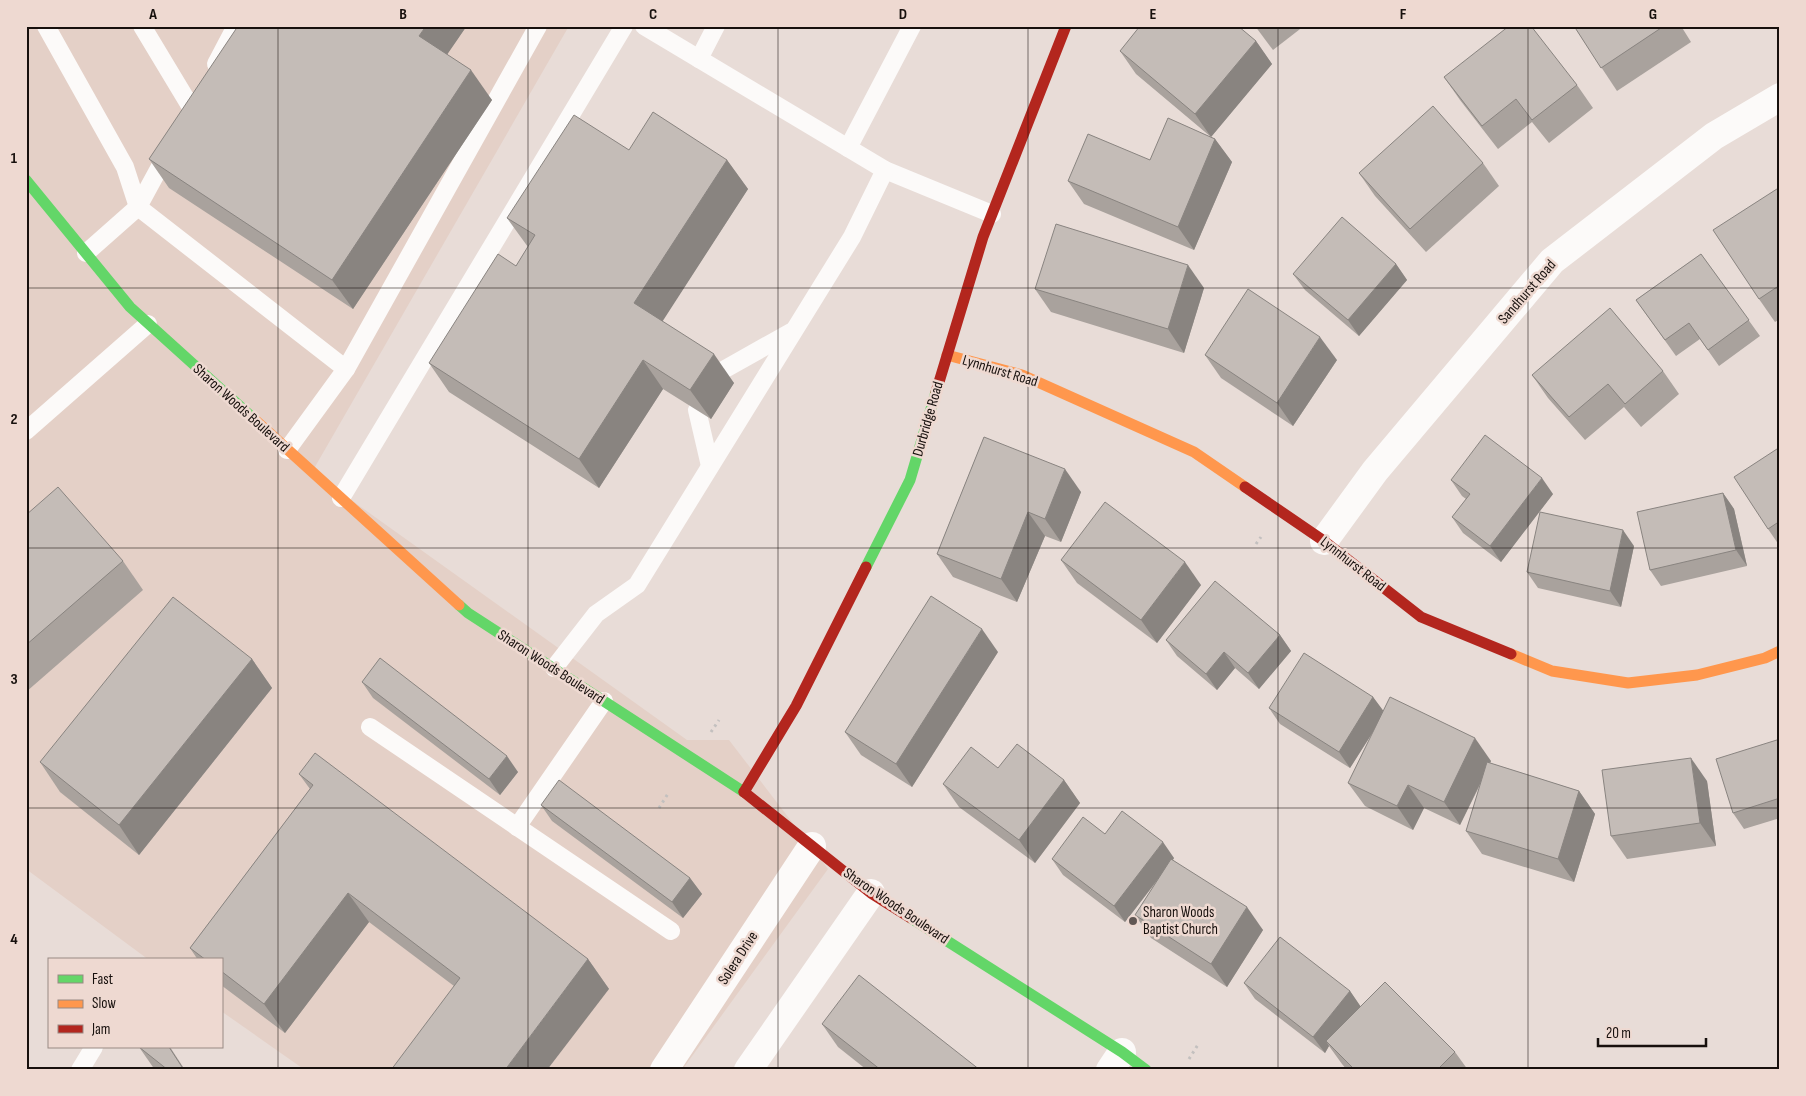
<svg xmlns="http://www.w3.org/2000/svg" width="1806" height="1096" font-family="'Sofia Sans Condensed',sans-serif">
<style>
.built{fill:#e4d0c7}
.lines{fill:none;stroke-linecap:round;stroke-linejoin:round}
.path{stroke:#c3c0bf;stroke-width:3;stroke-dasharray:2.5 4;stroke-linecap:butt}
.lane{stroke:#fcfaf9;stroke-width:18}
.street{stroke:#fcfaf9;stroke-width:28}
.fast{stroke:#63d668;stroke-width:11}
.slow{stroke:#ff974d;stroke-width:11}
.jam{stroke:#b3261e;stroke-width:11}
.wall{fill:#a9a29d}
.shaded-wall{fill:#898480}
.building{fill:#c4bcb7;stroke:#898480}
.grid{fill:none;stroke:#17100d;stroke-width:1;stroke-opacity:0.55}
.poi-dot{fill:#605754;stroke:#eed9d1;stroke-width:2}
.labels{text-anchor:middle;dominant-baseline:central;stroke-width:5;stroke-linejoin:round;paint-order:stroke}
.street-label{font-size:15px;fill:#17100d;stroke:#eed9d1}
.poi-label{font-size:15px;fill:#17100d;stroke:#eed9d1;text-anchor:start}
.neatline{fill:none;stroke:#17100d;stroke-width:2}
.grid-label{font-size:16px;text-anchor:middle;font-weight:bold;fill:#17100d}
</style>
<rect width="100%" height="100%" fill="#e8dcd7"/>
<path class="built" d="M 26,26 L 569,26 L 312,472 L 687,740 L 729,740 L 828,869 L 682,1070 L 305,1070 L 221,1011 L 221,960 L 149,960 L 26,869 Z"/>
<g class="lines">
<g class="path">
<path d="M 1256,544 L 1261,537"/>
<path d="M 711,732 L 719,720"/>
<path d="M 659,808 L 669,792"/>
<path d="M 1189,1059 L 1199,1043"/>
</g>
<g class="lane">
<path d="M 46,26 L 125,167 L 138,207 L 346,369"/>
<path d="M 142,26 L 192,109"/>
<path d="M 644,26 L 885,170 L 992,214"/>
<path d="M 699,59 L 716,26"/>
<path d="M 216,64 L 236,26"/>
<path d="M 848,148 L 912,26"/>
<path d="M 86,253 L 138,207 L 169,150"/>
<path d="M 718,373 L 791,332"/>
<path d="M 697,410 L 710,466"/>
<path d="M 26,431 L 148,324"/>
<path d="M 287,450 L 346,369 L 538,26"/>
<path d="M 341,498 L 624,26"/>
<path d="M 554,668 L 596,614 L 637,585 L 852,237 L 885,170"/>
<path d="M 370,727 L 671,931"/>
<path d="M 517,827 L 604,701"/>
<path d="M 80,1070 L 94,1047"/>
</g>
<g class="street">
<path d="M 1324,541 L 1375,471 L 1552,261 L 1714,136 L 1780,97"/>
<path d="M 664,1070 L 812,846"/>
<path d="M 748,1070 L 871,893"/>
<path d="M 1110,1070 L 1122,1052"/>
</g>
<g class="fast">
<path d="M 26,180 L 130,307 L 254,419"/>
<path d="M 866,567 L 910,480 L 936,392"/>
<path d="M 459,605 L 468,613 L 744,792"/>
<path d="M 911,918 L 1122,1052 L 1146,1070"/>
</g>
<g class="slow">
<path d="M 947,355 L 1022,375 L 1194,452 L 1245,487"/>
<path d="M 254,419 L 459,605"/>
<path d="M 1511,654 L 1552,671 L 1628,683 L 1697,675 L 1765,658 L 1780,651"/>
</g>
<g class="jam">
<path d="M 936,392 L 983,237 L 1066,26"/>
<path d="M 1245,487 L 1324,541 L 1421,617 L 1511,654"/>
<path d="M 744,792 L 871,893 L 911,918"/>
<path d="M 744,792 L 796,706 L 866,567"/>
</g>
</g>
<g class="wall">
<path d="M 1255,26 L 1304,26 L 1273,50 Z"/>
<path d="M 1574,26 L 1681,26 L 1691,42 L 1617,91 Z"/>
<path d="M 466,27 L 447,54 L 492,100 L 353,309 L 169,188 L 149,159 Z"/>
<path d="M 1256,41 L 1272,64 L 1211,137 L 1215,139 L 1232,162 L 1194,250 L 1084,204 L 1068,181 L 1150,160 L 1211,137 L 1136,74 L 1120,51 Z"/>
<path d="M 1444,77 L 1577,85 L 1593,108 L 1549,143 L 1532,122 L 1498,149 L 1460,100 Z"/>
<path d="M 629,150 L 727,160 L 748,189 L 662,321 L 734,383 L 711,419 L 663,389 L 599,488 L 449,392 L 429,363 L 516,266 L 528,247 L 507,218 Z"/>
<path d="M 1483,163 L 1499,186 L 1426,252 L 1375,196 L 1359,173 Z"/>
<path d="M 1780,187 L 1780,319 L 1775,322 L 1759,299 Z"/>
<path d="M 1701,254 L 1760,336 L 1719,366 L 1700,339 L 1676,356 L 1636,300 Z"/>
<path d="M 1396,264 L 1407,280 L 1359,336 L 1305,290 L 1293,274 Z"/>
<path d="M 1204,288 L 1184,353 L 1051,312 L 1035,289 Z"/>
<path d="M 1205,355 L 1337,360 L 1293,426 L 1221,378 Z"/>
<path d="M 1663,371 L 1679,394 L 1641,427 L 1624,407 L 1585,440 L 1548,398 L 1532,375 Z"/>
<path d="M 984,437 L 1081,492 L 1061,542 L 1045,536 L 1017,602 L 953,577 L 937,554 Z"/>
<path d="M 1780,447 L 1780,545 L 1779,545 L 1768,529 Z"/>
<path d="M 1451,480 L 1553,494 L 1501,562 L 1463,533 L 1452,517 L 1466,499 L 1462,496 Z"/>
<path d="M 1723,493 L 1734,509 L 1747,566 L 1661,586 L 1650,570 Z"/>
<path d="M 26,515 L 123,561 L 143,590 L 26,692 Z"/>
<path d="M 1634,546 L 1621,607 L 1538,588 L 1527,572 Z"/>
<path d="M 1061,560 L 1201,585 L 1157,643 L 1077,583 Z"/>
<path d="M 1280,635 L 1291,651 L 1259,689 L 1235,668 L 1217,690 L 1177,656 L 1166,640 Z"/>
<path d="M 998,652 L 912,787 L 861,755 L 845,732 Z"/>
<path d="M 252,659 L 272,688 L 139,855 L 60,792 L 40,762 Z"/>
<path d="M 362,682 L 518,772 L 500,795 L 373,698 Z"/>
<path d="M 1373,697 L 1383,711 L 1491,761 L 1490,763 L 1579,791 L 1595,814 L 1574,882 L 1482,854 L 1466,831 L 1481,783 L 1460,825 L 1424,808 L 1413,830 L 1365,806 L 1348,783 L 1375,729 L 1350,768 L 1280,724 L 1269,708 Z"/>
<path d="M 1780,739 L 1780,818 L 1744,829 L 1733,813 Z"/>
<path d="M 998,768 L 1064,780 L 1080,803 L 1035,863 L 959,807 L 943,784 Z"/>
<path d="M 299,774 L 588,959 L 609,989 L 454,986 L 369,922 L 285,1033 L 221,985 L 221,960 L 198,960 L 190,948 L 310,789 Z"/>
<path d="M 1707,781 L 1716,846 L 1627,859 L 1611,836 Z"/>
<path d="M 541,805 L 690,878 L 702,894 L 683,918 L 552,821 Z"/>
<path d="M 1105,834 L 1174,858 L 1173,860 L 1263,930 L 1227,987 L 1151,938 L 1135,915 L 1157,881 L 1125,922 L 1063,875 L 1052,859 Z"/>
<path d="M 1244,983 L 1350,991 L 1360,1006 L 1455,1052 L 1468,1070 L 1347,1070 L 1342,1064 L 1329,1046 L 1325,1053 L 1255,999 Z"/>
<path d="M 822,1024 L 980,1070 L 867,1070 L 838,1047 Z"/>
<path d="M 139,1047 L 170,1047 L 185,1070 L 155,1070 Z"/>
</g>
<g class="shaded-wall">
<path d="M 426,26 L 465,26 L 466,27 L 440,65 L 419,36 Z"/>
<path d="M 1256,41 L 1272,64 L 1211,137 L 1195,114 Z"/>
<path d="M 471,70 L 492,100 L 353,309 L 332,280 Z"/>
<path d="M 1215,139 L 1232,162 L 1194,250 L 1178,227 Z"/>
<path d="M 727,160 L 748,189 L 655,333 L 634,303 Z"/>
<path d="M 1396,264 L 1407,280 L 1359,336 L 1348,320 Z"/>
<path d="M 1188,265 L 1204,288 L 1184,353 L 1168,329 Z"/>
<path d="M 1320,337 L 1337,360 L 1293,426 L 1277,403 Z"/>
<path d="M 714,354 L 734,383 L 711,419 L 690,390 Z"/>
<path d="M 643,360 L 663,389 L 599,488 L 579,459 Z"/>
<path d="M 1065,469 L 1081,492 L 1061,542 L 1045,519 Z"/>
<path d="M 1542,478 L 1553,494 L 1501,562 L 1490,546 Z"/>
<path d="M 1723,493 L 1734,509 L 1747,566 L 1736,550 Z"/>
<path d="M 1028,512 L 1045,536 L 1017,602 L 1001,579 Z"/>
<path d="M 1623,530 L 1634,546 L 1621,607 L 1610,591 Z"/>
<path d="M 1185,562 L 1201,585 L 1157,643 L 1141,620 Z"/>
<path d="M 982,629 L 998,652 L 912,787 L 896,764 Z"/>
<path d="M 1280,635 L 1291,651 L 1259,689 L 1248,673 Z"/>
<path d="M 1224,652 L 1235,668 L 1217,690 L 1206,674 Z"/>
<path d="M 252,659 L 272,688 L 139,855 L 119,825 Z"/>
<path d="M 1373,697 L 1385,713 L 1350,768 L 1339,752 Z"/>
<path d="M 1475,738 L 1491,761 L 1460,825 L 1444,802 Z"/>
<path d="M 507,756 L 518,772 L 500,795 L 489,779 Z"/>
<path d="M 1691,758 L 1707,781 L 1716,846 L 1700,823 Z"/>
<path d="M 1064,780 L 1080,803 L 1035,863 L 1019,840 Z"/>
<path d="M 1408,785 L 1424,808 L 1413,830 L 1397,806 Z"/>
<path d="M 1579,791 L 1595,814 L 1574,882 L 1558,859 Z"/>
<path d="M 1163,842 L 1174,858 L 1125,922 L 1114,906 Z"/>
<path d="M 690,878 L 702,894 L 683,918 L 672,902 Z"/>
<path d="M 348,893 L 369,922 L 285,1033 L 264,1004 Z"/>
<path d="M 1247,907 L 1263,930 L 1227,987 L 1211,964 Z"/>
<path d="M 588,959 L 609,989 L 547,1070 L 505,1070 Z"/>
<path d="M 1350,991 L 1361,1007 L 1326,1041 L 1329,1046 L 1325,1053 L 1313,1037 Z"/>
</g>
<g class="building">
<path d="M 238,26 L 426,26 L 419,36 L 471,70 L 332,280 L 149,159 Z"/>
<path d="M 1140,26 L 1238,26 L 1256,41 L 1195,114 L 1120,51 Z"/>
<path d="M 1509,26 L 1531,26 L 1577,85 L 1532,120 L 1516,99 L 1482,126 L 1444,77 Z"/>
<path d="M 1574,26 L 1664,26 L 1601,68 Z"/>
<path d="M 1433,106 L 1483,163 L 1410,229 L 1359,173 Z"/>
<path d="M 653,112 L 727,160 L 634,303 L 714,354 L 690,390 L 643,360 L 579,459 L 429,363 L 498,254 L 516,266 L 535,235 L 507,218 L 574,115 L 629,150 Z"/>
<path d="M 1168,118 L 1215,139 L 1178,227 L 1068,181 L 1088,134 L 1150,160 Z"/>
<path d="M 1780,187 L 1780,285 L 1759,299 L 1713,230 Z"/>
<path d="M 1342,217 L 1396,264 L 1348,320 L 1293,274 Z"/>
<path d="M 1056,224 L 1188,265 L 1168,329 L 1035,289 Z"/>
<path d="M 1701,254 L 1749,320 L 1708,350 L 1689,323 L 1665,340 L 1636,300 Z"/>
<path d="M 1248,289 L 1320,337 L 1277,403 L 1205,355 Z"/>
<path d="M 1610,308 L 1663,371 L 1625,404 L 1608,384 L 1569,417 L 1532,375 Z"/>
<path d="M 1485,435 L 1542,478 L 1490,546 L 1452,517 L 1470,494 L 1451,480 Z"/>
<path d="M 984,437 L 1065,469 L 1045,519 L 1028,512 L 1001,579 L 937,554 Z"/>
<path d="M 1780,447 L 1780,521 L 1768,529 L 1734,477 Z"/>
<path d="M 58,487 L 123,561 L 26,645 L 26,515 Z"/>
<path d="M 1723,493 L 1736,550 L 1650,570 L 1637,512 Z"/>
<path d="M 1105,502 L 1185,562 L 1141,620 L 1061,560 Z"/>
<path d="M 1540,512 L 1623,530 L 1610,591 L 1527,572 Z"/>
<path d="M 1215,581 L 1280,635 L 1248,673 L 1224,652 L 1206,674 L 1166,640 Z"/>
<path d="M 931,596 L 982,629 L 896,764 L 845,732 Z"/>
<path d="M 173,597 L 252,659 L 119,825 L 40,762 Z"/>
<path d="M 1304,653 L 1373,697 L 1339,752 L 1269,708 Z"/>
<path d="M 380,658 L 507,756 L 489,779 L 362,682 Z"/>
<path d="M 1390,697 L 1475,738 L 1444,802 L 1408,785 L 1397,806 L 1348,783 Z"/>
<path d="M 1780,739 L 1780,798 L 1733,813 L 1716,759 Z"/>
<path d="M 1017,744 L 1064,780 L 1019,840 L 943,784 L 971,747 L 998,768 Z"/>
<path d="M 315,753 L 588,959 L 505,1070 L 391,1070 L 460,978 L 348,893 L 264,1004 L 221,971 L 221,960 L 206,960 L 190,948 L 313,785 L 299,774 Z"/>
<path d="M 1691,758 L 1700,823 L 1611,836 L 1602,770 Z"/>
<path d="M 1487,762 L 1579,791 L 1558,859 L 1466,831 Z"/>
<path d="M 559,780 L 690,878 L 672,902 L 541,805 Z"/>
<path d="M 1122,811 L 1163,842 L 1114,906 L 1052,859 L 1083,817 L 1105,834 Z"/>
<path d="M 1171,859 L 1247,907 L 1211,964 L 1135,915 Z"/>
<path d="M 1280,937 L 1350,991 L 1313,1037 L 1244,983 Z"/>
<path d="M 859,975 L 980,1070 L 881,1070 L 822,1024 Z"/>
<path d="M 1385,982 L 1455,1052 L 1437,1070 L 1355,1070 L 1326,1041 Z"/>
<path d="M 139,1047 L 169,1047 L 184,1070 L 168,1070 Z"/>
</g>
<path class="grid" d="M 278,26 L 278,1070M 528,26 L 528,1070M 778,26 L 778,1070M 1028,26 L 1028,1070M 1278,26 L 1278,1070M 1528,26 L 1528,1070M 26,288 L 1780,288M 26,548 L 1780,548M 26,808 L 1780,808"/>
<circle class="poi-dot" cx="1133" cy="921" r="5"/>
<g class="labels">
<g class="street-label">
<text transform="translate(1527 292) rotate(-49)">Sandhurst Road</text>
<text transform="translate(1000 371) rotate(17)">Lynnhurst Road</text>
<text transform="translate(241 408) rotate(42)">Sharon Woods Boulevard</text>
<text transform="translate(928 419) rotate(-74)">Durbridge Road</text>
<text transform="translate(1353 564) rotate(38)">Lynnhurst Road</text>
<text transform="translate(551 667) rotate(33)">Sharon Woods Boulevard</text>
<text transform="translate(896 906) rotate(34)">Sharon Woods Boulevard</text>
<text transform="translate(738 958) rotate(-57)">Solera Drive</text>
</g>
<g class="poi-label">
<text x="1143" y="912">Sharon Woods<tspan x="1143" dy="17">Baptist Church</tspan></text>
</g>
</g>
<rect width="1806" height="1096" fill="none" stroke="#eed9d1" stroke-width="55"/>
<rect x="48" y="958" width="175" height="90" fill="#eed9d1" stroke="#988983"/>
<rect x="58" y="975" width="25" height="8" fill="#63d668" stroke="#988983"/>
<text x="92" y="984" font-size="15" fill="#17100d">Fast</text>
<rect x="58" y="1000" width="25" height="8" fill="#ff974d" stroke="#988983"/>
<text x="92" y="1008" font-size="15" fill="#17100d">Slow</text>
<rect x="58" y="1025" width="25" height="8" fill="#b3261e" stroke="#988983"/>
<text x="92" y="1034" font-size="15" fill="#17100d">Jam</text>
<path d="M1598 1038v8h108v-8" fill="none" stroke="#17100d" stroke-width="2.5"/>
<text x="1606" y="1038" font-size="15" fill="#17100d" stroke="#eed9d1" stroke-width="4" paint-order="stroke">20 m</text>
<rect x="28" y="28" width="1750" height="1040" class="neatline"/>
<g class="grid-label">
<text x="153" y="19">A</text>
<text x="403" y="19">B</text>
<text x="653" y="19">C</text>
<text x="903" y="19">D</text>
<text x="1153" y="19">E</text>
<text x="1403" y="19">F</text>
<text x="1653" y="19">G</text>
<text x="14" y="163">1</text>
<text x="14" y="424">2</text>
<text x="14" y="684">3</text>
<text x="14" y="944">4</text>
</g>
</svg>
